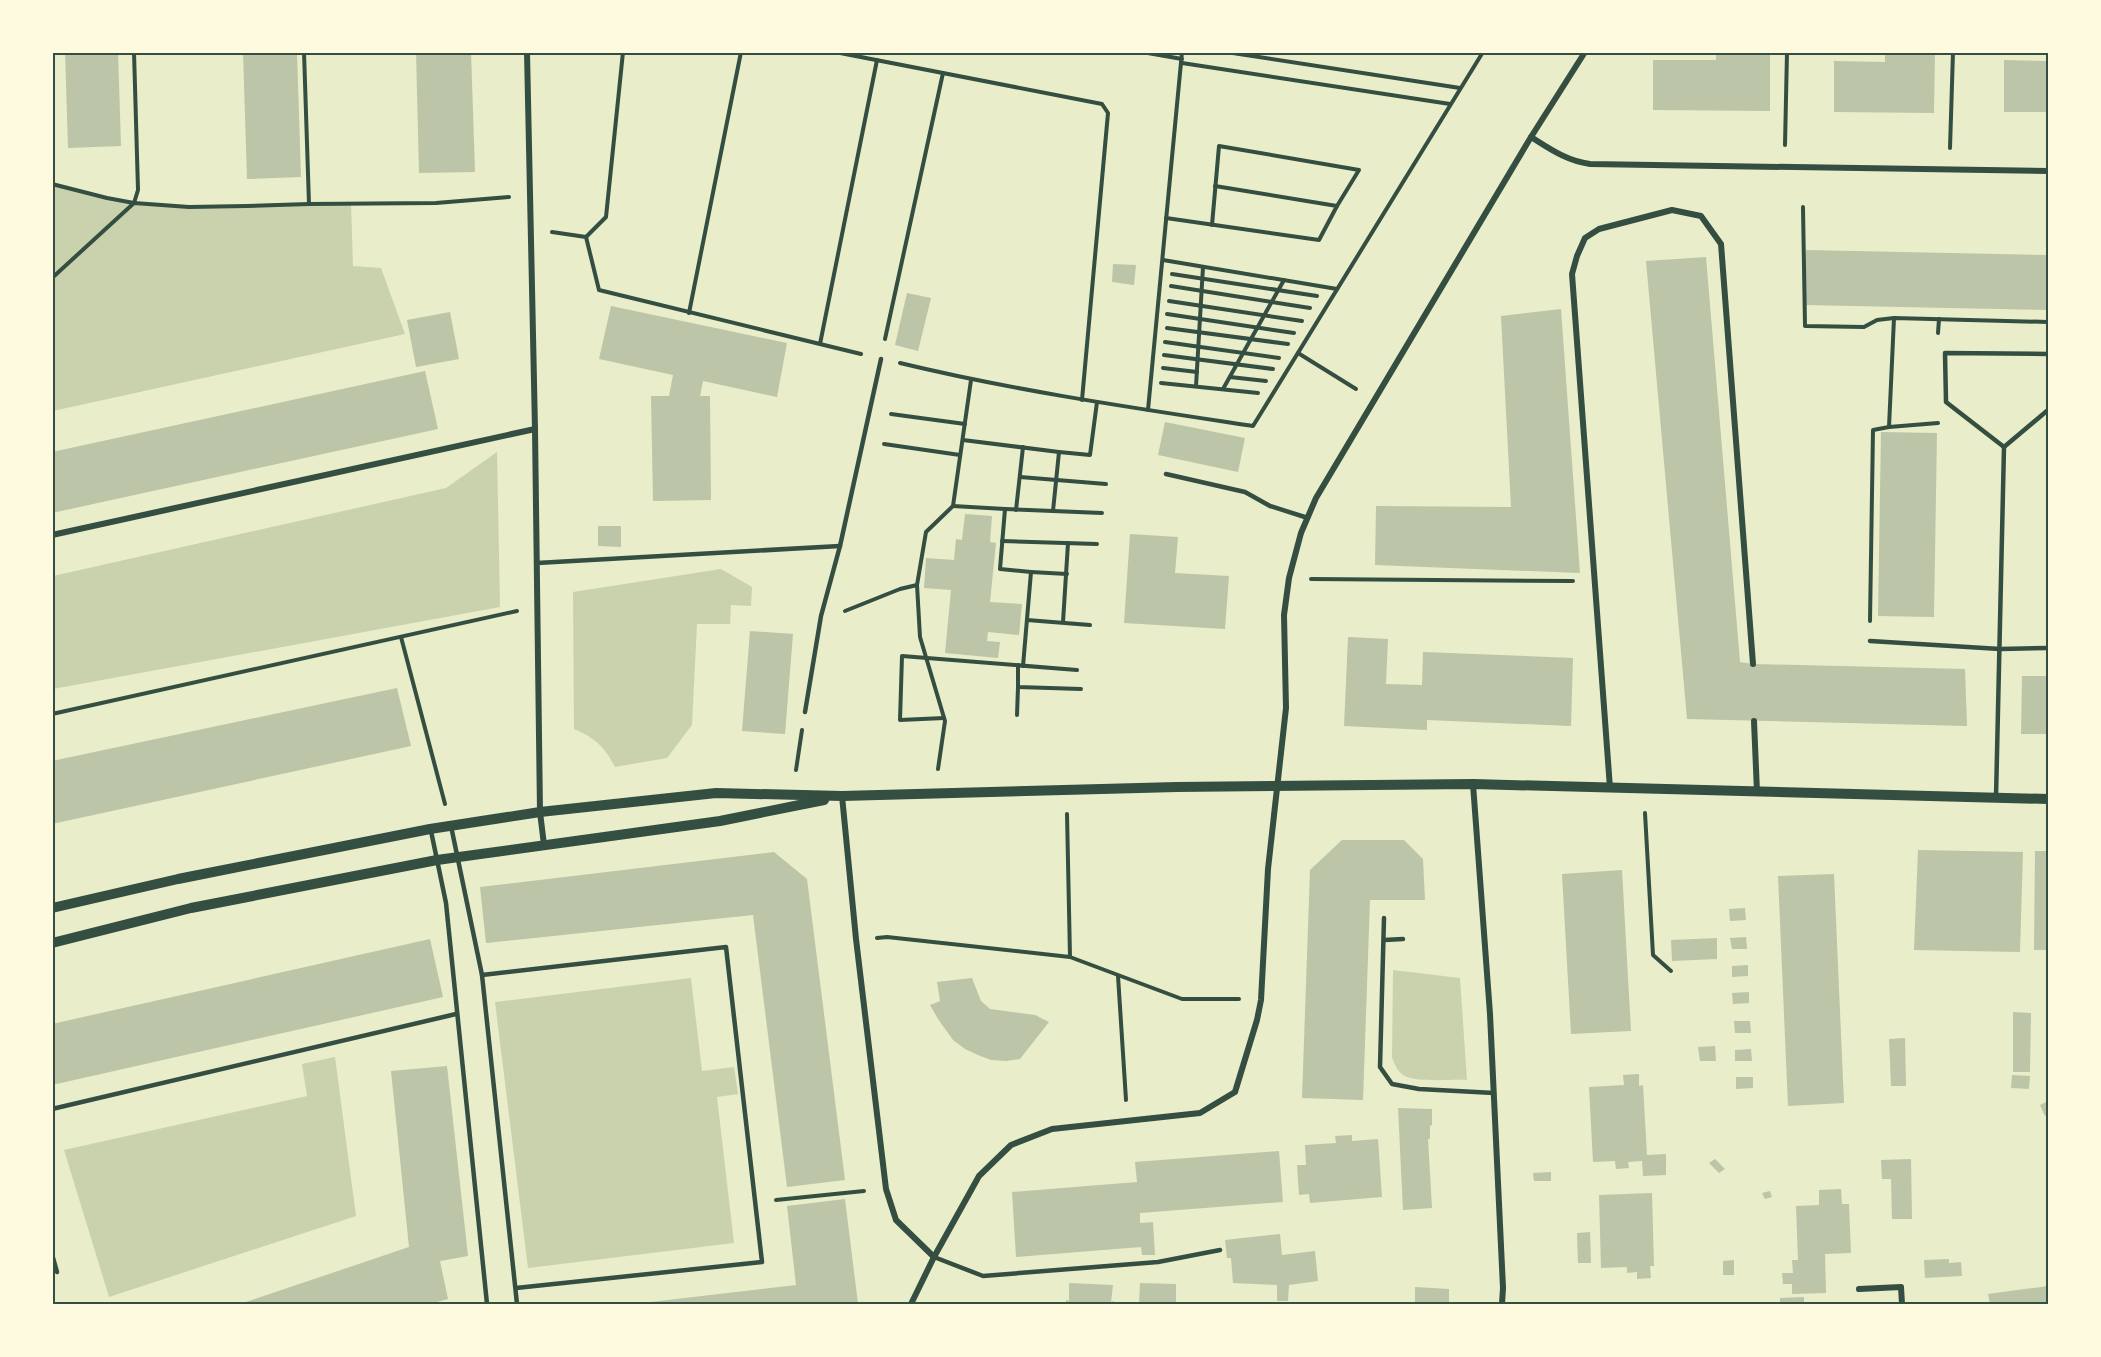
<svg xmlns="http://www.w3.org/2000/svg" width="2101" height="1357" font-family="Commissioner,sans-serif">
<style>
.green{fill:#cad2ad}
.building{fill:#bcc5a7}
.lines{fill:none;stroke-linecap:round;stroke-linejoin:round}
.path{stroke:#344e41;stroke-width:4}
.service{stroke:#344e41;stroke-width:4.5}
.minor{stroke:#344e41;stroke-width:6}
.tertiary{stroke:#344e41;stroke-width:10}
.neatline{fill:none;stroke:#344e41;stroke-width:2}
</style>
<rect width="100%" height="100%" fill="#e9edc9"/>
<g class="green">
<path d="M 52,184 L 134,203 L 189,207 L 351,203 L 353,266 L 381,268 L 405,334 L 53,411 Z"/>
<path d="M 497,452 L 500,607 L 53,689 L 53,576 L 446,488 Z"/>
<path d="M 721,569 L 752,587 L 751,606 L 731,605 L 730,624 L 697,624 L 692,725 L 667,758 L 615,767 C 605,747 594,737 574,729 L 573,592 Z"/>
<path d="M 1393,970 L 1460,978 L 1467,1080 C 1452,1079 1415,1083 1403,1075 C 1397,1071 1395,1064 1392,1058 Z"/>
<path d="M 691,978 L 702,1071 L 734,1067 L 738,1094 L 717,1097 L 734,1243 L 528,1268 L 495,1002 Z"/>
<path d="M 335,1057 L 356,1216 L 109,1297 L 64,1150 L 307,1096 L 302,1064 Z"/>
</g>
<g class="building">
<path d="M 65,52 L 118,52 L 121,146 L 68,148 Z"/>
<path d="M 243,52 L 297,52 L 301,177 L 247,179 Z"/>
<path d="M 416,52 L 471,52 L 475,172 L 419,173 Z"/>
<path d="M 1716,52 L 1770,52 L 1770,111 L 1653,110 L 1653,60 L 1716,60 Z"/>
<path d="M 1885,52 L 1935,52 L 1934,113 L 1834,112 L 1834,61 L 1885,62 Z"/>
<path d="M 2046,52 L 2048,52 L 2048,112 L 2004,112 L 2004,60 L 2046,61 Z"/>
<path d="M 1806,250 L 2048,255 L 2048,310 L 1805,305 Z"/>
<path d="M 1706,257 L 1740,662 L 1753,664 L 1965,669 L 1967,726 L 1687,719 L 1646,261 Z"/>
<path d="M 1113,264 L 1136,265 L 1134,285 L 1112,282 Z"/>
<path d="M 907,293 L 931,298 L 918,351 L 895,345 Z"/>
<path d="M 611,306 L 787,343 L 777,397 L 703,381 L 700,396 L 710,396 L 711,500 L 653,501 L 651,396 L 669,396 L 673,375 L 599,359 Z"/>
<path d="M 1561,309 L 1580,573 L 1375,565 L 1376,506 L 1511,507 L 1501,316 Z"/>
<path d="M 450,312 L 459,359 L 416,367 L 407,320 Z"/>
<path d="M 425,371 L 438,429 L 52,513 L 52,452 Z"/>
<path d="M 1165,422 L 1245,438 L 1238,472 L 1158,455 Z"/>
<path d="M 1881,432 L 1937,433 L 1934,617 L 1878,616 Z"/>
<path d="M 965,514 L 992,516 L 990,542 L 996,543 L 990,602 L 1022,604 L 1019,635 L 988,632 L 987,641 L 1000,642 L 998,658 L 945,653 L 951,590 L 924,588 L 926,558 L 954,560 L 956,539 L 962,540 Z"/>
<path d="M 598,526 L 621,526 L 621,547 L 598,546 Z"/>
<path d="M 1130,534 L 1178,537 L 1175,573 L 1229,576 L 1225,629 L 1124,623 Z"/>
<path d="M 750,631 L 793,634 L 785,734 L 742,731 Z"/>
<path d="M 1348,637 L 1388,639 L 1386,684 L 1422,685 L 1423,652 L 1573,658 L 1571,726 L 1427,720 L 1427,730 L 1344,726 Z"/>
<path d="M 2022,676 L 2048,676 L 2048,734 L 2021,734 Z"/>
<path d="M 397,688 L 411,746 L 52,824 L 52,761 Z"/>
<path d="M 1342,840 L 1404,840 L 1423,859 L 1425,900 L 1370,900 L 1363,1100 L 1302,1098 L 1310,870 Z"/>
<path d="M 1918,850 L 2023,852 L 2020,952 L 1914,950 Z"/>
<path d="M 2035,851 L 2048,851 L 2048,950 L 2034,950 Z"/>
<path d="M 774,852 L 807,879 L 845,1180 L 787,1187 L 753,915 L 486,943 L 480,887 Z"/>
<path d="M 1622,870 L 1631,1031 L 1571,1034 L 1562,874 Z"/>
<path d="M 1834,874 L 1844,1103 L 1788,1106 L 1778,876 Z"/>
<path d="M 1745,908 L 1746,920 L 1730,921 L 1729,909 Z"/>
<path d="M 1746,937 L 1747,949 L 1732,949 L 1730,938 Z"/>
<path d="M 1717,938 L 1717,959 L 1672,961 L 1671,940 Z"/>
<path d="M 430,939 L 443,997 L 52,1085 L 52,1024 Z"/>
<path d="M 1748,965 L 1748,976 L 1732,977 L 1732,966 Z"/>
<path d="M 972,978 L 981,1001 L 990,1009 L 1035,1015 L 1049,1022 L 1020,1059 L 1006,1061 L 991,1060 L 978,1055 L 965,1049 L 953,1040 L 938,1019 L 930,1005 L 940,1001 L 937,982 Z"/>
<path d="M 1749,992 L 1749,1003 L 1733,1004 L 1732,993 Z"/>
<path d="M 2013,1012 L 2031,1013 L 2030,1072 L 2013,1072 Z"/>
<path d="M 1734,1021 L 1750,1021 L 1751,1033 L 1735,1033 Z"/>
<path d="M 1905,1038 L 1906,1086 L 1891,1086 L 1889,1039 Z"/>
<path d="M 1715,1046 L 1716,1061 L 1700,1061 L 1698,1047 Z"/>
<path d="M 1751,1049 L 1752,1061 L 1735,1061 L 1735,1050 Z"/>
<path d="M 447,1066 L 468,1256 L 440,1261 L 448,1299 L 430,1304 L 240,1304 L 409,1247 L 391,1071 Z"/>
<path d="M 1639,1074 L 1639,1086 L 1643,1085 L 1647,1155 L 1666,1154 L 1666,1175 L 1643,1176 L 1642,1161 L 1628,1162 L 1629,1168 L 1616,1169 L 1615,1161 L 1593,1162 L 1589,1087 L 1624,1085 L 1623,1075 Z"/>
<path d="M 2012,1075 L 2030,1076 L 2029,1089 L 2011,1088 Z"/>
<path d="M 1736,1077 L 1753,1077 L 1753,1088 L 1736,1089 Z"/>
<path d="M 2048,1101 L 2048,1114 L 2045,1116 L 2040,1105 Z"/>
<path d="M 1398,1108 L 1432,1109 L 1432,1125 L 1430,1126 L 1430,1139 L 1428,1139 L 1432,1208 L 1403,1210 Z"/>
<path d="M 1352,1135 L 1352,1141 L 1378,1139 L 1382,1197 L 1310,1203 L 1309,1194 L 1299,1195 L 1297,1165 L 1306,1165 L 1305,1145 L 1336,1143 L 1335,1136 Z"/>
<path d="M 1279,1151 L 1283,1202 L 1140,1213 L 1140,1223 L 1153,1222 L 1155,1255 L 1142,1255 L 1141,1247 L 1016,1257 L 1012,1192 L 1137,1182 L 1135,1162 Z"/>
<path d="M 1715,1159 L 1725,1169 L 1719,1173 L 1709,1163 Z"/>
<path d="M 1911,1159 L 1912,1219 L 1892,1219 L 1891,1179 L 1882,1179 L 1881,1160 Z"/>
<path d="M 1551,1172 L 1551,1181 L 1534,1181 L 1533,1173 Z"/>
<path d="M 1841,1189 L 1842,1204 L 1849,1204 L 1851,1253 L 1825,1254 L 1826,1293 L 1792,1294 L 1792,1284 L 1783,1284 L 1782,1273 L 1793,1273 L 1792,1260 L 1798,1260 L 1796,1206 L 1819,1205 L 1819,1190 Z"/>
<path d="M 1770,1191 L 1772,1197 L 1765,1199 L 1762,1193 Z"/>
<path d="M 1652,1193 L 1654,1266 L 1650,1266 L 1651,1278 L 1637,1279 L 1637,1272 L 1627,1273 L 1627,1267 L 1601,1268 L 1599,1195 Z"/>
<path d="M 845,1199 L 858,1304 L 642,1304 L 642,1303 L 796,1285 L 787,1206 Z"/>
<path d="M 1590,1232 L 1591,1263 L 1578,1263 L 1577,1233 Z"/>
<path d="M 1280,1234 L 1282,1255 L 1315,1251 L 1318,1281 L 1289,1285 L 1288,1301 L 1277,1301 L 1277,1285 L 1233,1283 L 1231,1258 L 1227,1258 L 1225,1240 Z"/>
<path d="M 1949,1259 L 1949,1263 L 1961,1262 L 1962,1276 L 1925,1278 L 1924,1260 Z"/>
<path d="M 1734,1260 L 1734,1275 L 1723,1275 L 1723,1261 Z"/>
<path d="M 1069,1283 L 1113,1285 L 1111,1302 L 1114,1301 L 1114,1304 L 1066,1304 L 1066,1300 L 1069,1301 Z"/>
<path d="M 1140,1283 L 1176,1284 L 1176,1304 L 1139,1304 Z"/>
<path d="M 2048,1286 L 2048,1304 L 1990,1304 L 1988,1294 Z"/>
<path d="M 1415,1287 L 1449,1289 L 1449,1304 L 1415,1304 Z"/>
<path d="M 1804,1297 L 1804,1304 L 1780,1304 L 1780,1298 Z"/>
</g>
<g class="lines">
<g class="path">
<path d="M 304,52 L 309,204"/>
<path d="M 835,52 L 1102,104 L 1108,113 L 1082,400"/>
<path d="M 1142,52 L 1182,59"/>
<path d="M 1226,52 L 1460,88"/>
<path d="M 1182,63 L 1450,104"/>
<path d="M 1785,145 L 1787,52"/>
<path d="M 1950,148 L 1953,52"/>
<path d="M 52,184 L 107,198 L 134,203 L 138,190 L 134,52"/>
<path d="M 1803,207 L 1805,326 L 1864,327 L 1877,320 L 1894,318 L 2048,322"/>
<path d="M 1166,218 L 1319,240 L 1337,206 L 1215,186"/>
<path d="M 1212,225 L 1219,146 L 1359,170 L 1337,206"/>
<path d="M 552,232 L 586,237 L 599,290 L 861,354"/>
<path d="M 586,237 L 606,217 L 623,52"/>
<path d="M 1163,260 L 1337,289"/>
<path d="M 1172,274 L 1317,296"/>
<path d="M 52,278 L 134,203 L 189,207 L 247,206 L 309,204 L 436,203 L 509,197"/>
<path d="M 1171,286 L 1310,308"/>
<path d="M 1169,301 L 1302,321"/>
<path d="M 689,313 L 741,52"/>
<path d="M 1167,314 L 1294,333"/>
<path d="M 1167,328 L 1288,344"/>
<path d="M 1938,333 L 1939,319"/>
<path d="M 885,339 L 943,73"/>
<path d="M 1165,342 L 1279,358"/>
<path d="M 820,344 L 877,60"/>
<path d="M 1298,353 L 1356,389"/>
<path d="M 1164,355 L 1273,369"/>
<path d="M 900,363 C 1016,391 1134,408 1253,426 L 1483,52"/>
<path d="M 1163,368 L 1197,372"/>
<path d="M 1230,377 L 1266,381"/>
<path d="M 1161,383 L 1258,393"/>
<path d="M 1196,386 L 1203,267"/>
<path d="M 1223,389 L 1284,280"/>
<path d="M 1148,410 L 1182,52"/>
<path d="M 891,414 L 965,424"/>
<path d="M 1889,427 L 1894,318"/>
<path d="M 963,440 L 1059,452"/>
<path d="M 884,444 L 960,455"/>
<path d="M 1020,477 L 1106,484"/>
<path d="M 953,506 L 1005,509 L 1000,569 L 1031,572 L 1023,666"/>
<path d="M 1005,509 L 1102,513"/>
<path d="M 1016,510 L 1023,447"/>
<path d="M 1053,511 L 1059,452 L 1090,455 L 1097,402"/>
<path d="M 1002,541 L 1097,544"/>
<path d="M 1031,572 L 1067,574"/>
<path d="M 1311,579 L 1573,581"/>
<path d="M 845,611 L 900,589 L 917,585"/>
<path d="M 1027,620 L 1090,625"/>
<path d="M 1870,621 L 1873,430 L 1889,427 L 1938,423"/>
<path d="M 1063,622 L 1068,543"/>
<path d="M 401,637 L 445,804"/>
<path d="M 1018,665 L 1018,687 L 1081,689"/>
<path d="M 52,714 L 517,611"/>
<path d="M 1017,715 L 1018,687"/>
<path d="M 944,718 L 900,720 L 902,656 L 1077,670"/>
<path d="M 938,769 L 945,721 L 920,637 L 917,585 L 926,532 L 953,506 L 971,380"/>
<path d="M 796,770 L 802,730"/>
<path d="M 1645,813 L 1653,955 L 1671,971"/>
<path d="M 1067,814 L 1070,957"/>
<path d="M 877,938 L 887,937 L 1070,957 L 1182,999 L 1239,999"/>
<path d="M 1118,976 L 1126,1100"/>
<path d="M 776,1200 L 864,1191"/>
</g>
<g class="service">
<path d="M 2004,447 L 1946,402 L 1945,353 L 2048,354"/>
<path d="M 1166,474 L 1245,492 L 1270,506 L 1308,518"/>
<path d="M 537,563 L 840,546"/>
<path d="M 1870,641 L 2000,649 L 2048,648"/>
<path d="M 805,712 L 821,616 L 840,546 L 881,359"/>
<path d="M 1996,798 L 2004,447 L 2048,410"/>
<path d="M 451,826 L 482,975 L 517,1304"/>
<path d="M 431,831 L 446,903 L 487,1304"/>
<path d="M 1384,918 L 1380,1067 L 1392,1084 L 1419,1089 L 1494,1093"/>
<path d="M 1384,940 L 1403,939"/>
<path d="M 482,975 L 726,947 L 762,1262 L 516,1288"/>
<path d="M 52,1109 L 456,1014"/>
<path d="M 52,1254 L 57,1272"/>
<path d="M 934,1257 L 983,1276 L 1158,1262 L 1220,1250"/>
</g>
<g class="minor">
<path d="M 527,52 L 535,429 L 540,812 L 544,845"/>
<path d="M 1531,137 C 1550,149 1567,161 1590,164 L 2048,171"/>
<path d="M 52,535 L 535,429"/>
<path d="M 1754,721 L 1757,792"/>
<path d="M 1473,784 L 1490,1014 L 1503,1288 L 1502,1304"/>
<path d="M 1610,788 L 1572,274 L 1577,256 L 1585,238 L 1599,229 L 1672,210 L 1701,216 L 1721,244 L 1753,664"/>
<path d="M 842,796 L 856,939 L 886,1189 L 896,1220 L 934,1257"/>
<path d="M 1859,1289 L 1901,1287 L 1902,1304"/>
<path d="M 911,1304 L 934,1257 L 979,1176 L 1011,1145 L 1052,1129 L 1200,1113 L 1235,1092 L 1257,1020 L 1261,1000 L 1268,869 L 1286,708 L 1284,615 L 1289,578 L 1301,533 L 1316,498 L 1531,137 L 1585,52"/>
</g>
<g class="tertiary">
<path d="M 52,908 L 178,879 L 430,829 L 540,812 L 716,793 L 842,796 L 1177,787 L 1473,784 L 2048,799"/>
<path d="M 52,943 L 191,908 L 437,860 L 720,821 L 824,800"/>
</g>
</g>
<rect width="2101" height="1357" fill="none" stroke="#fefae0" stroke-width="108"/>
<rect x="54" y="54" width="1993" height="1249" class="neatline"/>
</svg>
